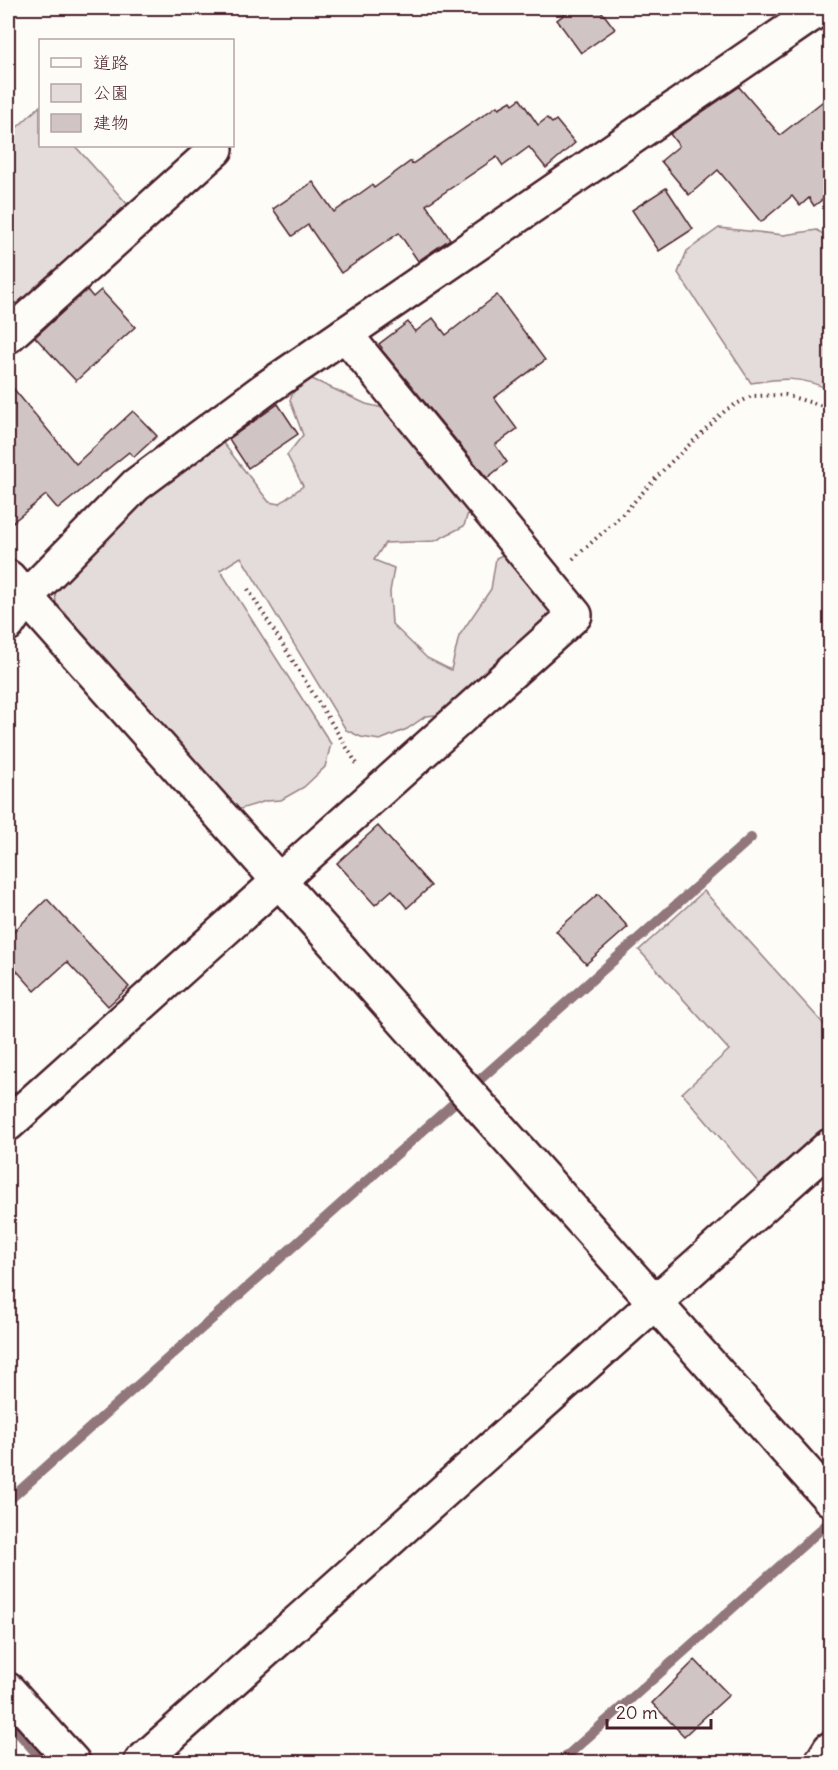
<svg xmlns="http://www.w3.org/2000/svg" width="838" height="1770" font-family="Delius,'Klee One',sans-serif">
<style>
.green{fill:#e3dcda;stroke:#967e82;stroke-width:1.5}
.lines{fill:none;stroke-linecap:round;stroke-linejoin:round}
.stream{stroke:#91777b;stroke-width:10}
.building{fill:#d0c5c4;stroke:#4a1f2b;stroke-width:1.5}
.street-casing{stroke:#4a1f2b;stroke-width:38}
.path{stroke:#4a1f2b;stroke-width:4;stroke-dasharray:1.5 4.5;stroke-linecap:butt}
.street{stroke:#fdfcf7;stroke-width:33}
</style>
<rect width="100%" height="100%" fill="#fdfcf7"/>
<filter id="ink" filterUnits="userSpaceOnUse"><feTurbulence type="fractalNoise" baseFrequency=".0167" numOctaves="2"/><feDisplacementMap in="SourceGraphic" scale="12" xChannelSelector="R" yChannelSelector="G"/><feConvolveMatrix kernelMatrix="1 2 1 2 8 2 1 2 1" color-interpolation-filters="sRGB"/></filter>
<g filter="url(#ink)">
<g class="green">
<path d="M 40,106 L 40,146 L 75,146 L 130,207 L 16,310 L 8,300 L 8,136 Z"/>
<path d="M 719,228 L 784,235 L 817,230 L 830,239 L 830,390 C 802,376 781,378 751,383 L 678,273 L 687,251 Z"/>
<path d="M 312,379 L 366,404 L 396,411 L 470,506 L 464,526 L 435,541 L 385,543 L 374,560 L 394,568 L 390,592 L 392,624 L 427,658 L 451,670 L 459,636 L 491,589 L 496,558 L 509,552 L 553,604 L 551,617 L 446,714 L 426,716 L 407,729 L 380,740 L 361,737 L 346,730 L 241,557 L 220,570 L 331,744 L 325,767 L 304,787 L 281,800 L 266,801 L 234,811 L 57,616 L 55,592 L 110,526 L 220,439 L 269,502 L 279,504 L 303,486 L 287,455 L 303,435 L 290,400 L 296,386 Z"/>
<path d="M 704,891 L 830,1031 L 830,1127 L 763,1188 L 682,1093 L 729,1050 L 639,950 Z"/>
</g>
<g class="lines">
<g class="stream">
<path d="M 476,1083 L 751,838"/>
<path d="M 8,1501 L 454,1103"/>
<path d="M 8,1721 L 44,1762"/>
<path d="M 560,1762 L 828,1523"/>
</g>
</g>
<g class="building">
<path d="M 573,8 L 599,8 L 615,29 L 581,53 L 557,20 Z"/>
<path d="M 739,87 L 780,135 L 831,95 L 831,193 L 814,206 L 809,198 L 800,206 L 792,196 L 761,222 L 718,170 L 689,195 L 661,161 L 679,146 L 670,134 Z"/>
<path d="M 520,99 L 538,125 L 547,118 L 552,123 L 556,120 L 575,143 L 546,168 L 529,147 L 503,166 L 497,157 L 426,205 L 450,239 L 418,261 L 399,233 L 341,273 L 308,225 L 292,236 L 273,209 L 313,182 L 334,212 L 372,185 L 374,188 L 411,161 L 412,164 L 497,106 L 499,108 L 511,101 L 513,104 Z"/>
<path d="M 666,188 L 693,229 L 659,251 L 632,210 Z"/>
<path d="M 87,290 L 93,297 L 101,290 L 135,327 L 76,381 L 35,337 Z"/>
<path d="M 497,295 L 545,360 L 494,398 L 517,429 L 495,445 L 507,462 L 487,478 L 381,349 L 382,348 L 379,344 L 408,322 L 415,332 L 433,318 L 446,335 Z"/>
<path d="M 8,382 L 76,464 L 133,411 L 157,436 L 134,457 L 129,452 L 58,509 L 46,495 L 8,526 Z"/>
<path d="M 278,404 L 298,434 L 248,468 L 229,439 Z"/>
<path d="M 378,826 L 431,886 L 407,908 L 392,890 L 375,905 L 337,863 Z"/>
<path d="M 598,894 L 628,927 L 586,964 L 556,931 Z"/>
<path d="M 47,899 L 129,987 L 108,1006 L 67,962 L 35,991 L 8,961 L 8,937 Z"/>
<path d="M 695,1660 L 729,1695 L 684,1736 L 652,1703 Z"/>
</g>
<g class="lines">
<g class="street-casing">
<g id="street">
<path d="M 8,336 L 216,149"/>
<path d="M 8,577 L 830,1499"/>
<path d="M 8,624 L 26,597 L 136,485 L 265,389 L 821,8"/>
<path d="M 8,1124 L 575,615 L 345,334"/>
<path d="M 8,1690 L 73,1762"/>
<path d="M 141,1762 L 830,1146"/>
<path d="M 822,1762 L 830,1749"/>
</g>
</g>
<g class="path">
<path d="M 573,559 L 620,517 L 668,465 L 727,409 L 752,396 L 785,395 L 830,408"/>
<path d="M 248,589 L 357,764"/>
</g>
<use href="#street" class="street"/>
</g>
</g>
<rect width="838" height="1770" fill="none" stroke="#fdfcf7" stroke-width="30"/>
<rect x="15" y="15" width="808" height="1740" fill="none" stroke="#4a1f2b" stroke-width="2" filter="url(#ink)"/>
<rect x="39" y="39" width="195" height="108" fill="#fdfcf7" stroke="#b5a4a5" stroke-width="1.5"/>
<rect x="51" y="58" width="30" height="9" fill="#fdfcf7" stroke="#b5a4a5" stroke-width="1.5"/>
<text x="93" y="69" font-size="18" fill="#4a1f2b">道路</text>
<rect x="51" y="84" width="30" height="18" fill="#e3dcda" stroke="#b5a4a5" stroke-width="1.5"/>
<text x="93" y="99" font-size="18" fill="#4a1f2b">公園</text>
<rect x="51" y="114" width="30" height="18" fill="#d0c5c4" stroke="#b5a4a5" stroke-width="1.5"/>
<text x="93" y="129" font-size="18" fill="#4a1f2b">建物</text>
<path d="M607 1719v9h104v-9" fill="none" stroke="#4a1f2b" stroke-width="3"/>
<text x="616" y="1719" font-size="18" fill="#4a1f2b" stroke="#fdfcf7" stroke-width="4.5" paint-order="stroke">20 m</text>
</svg>
